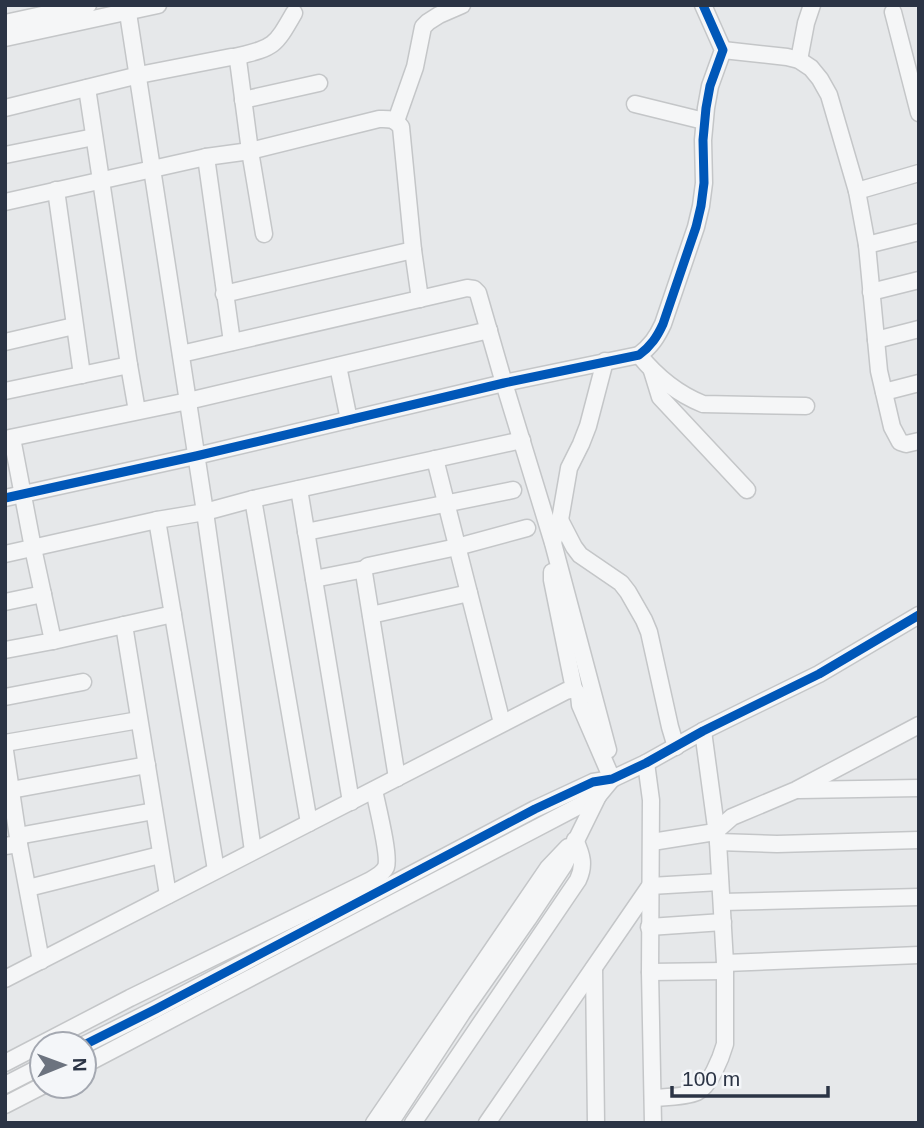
<svg xmlns="http://www.w3.org/2000/svg" width="924" height="1128" font-family="Arial,sans-serif">
<style>
.lines{fill:none;stroke-linecap:round;stroke-linejoin:round}
.minor-casing{stroke:#c4c6c8;stroke-width:19}
.minor{stroke:#f5f6f7;stroke-width:16}
.cycleway-casing{stroke:#f4f6f9;stroke-width:13}
.cycleway{stroke:#0057b8;stroke-width:9}
</style>
<rect width="100%" height="100%" fill="#e6e8ea"/>
<g class="lines">
<g class="minor-casing">
<g id="minor">
<path d="M 893,12 L 919,113"/>
<path d="M 128,13 L 205,512 L 253,851"/>
<path d="M 5,23 L 88,5"/>
<path d="M 5,38 L 158,5"/>
<path d="M 723,50 L 787,57 L 799,60 L 811,68 L 820,79 L 829,95 L 857,191 L 867,245 L 879,371 L 892,427 L 900,442 L 906,444 L 919,441"/>
<path d="M 235,57 C 274,47 274,48 294,13"/>
<path d="M 799,60 L 806,23 L 812,5"/>
<path d="M 87,88 L 129,365 L 137,411"/>
<path d="M 243,100 L 319,83"/>
<path d="M 635,104 L 704,121"/>
<path d="M 5,108 L 139,75 L 231,57 L 235,57 L 238,60 L 250,151 L 264,234"/>
<path d="M 396,121 L 415,67 L 423,27 L 428,22 L 439,15 L 462,5"/>
<path d="M 5,155 L 94,137"/>
<path d="M 206,157 L 232,342"/>
<path d="M 56,190 L 82,375"/>
<path d="M 857,191 L 919,173"/>
<path d="M 5,202 L 206,157 L 250,151 L 379,119 C 389,119 394,118 401,127 L 413,250 L 420,299"/>
<path d="M 867,245 L 919,232"/>
<path d="M 871,292 L 919,280"/>
<path d="M 224,294 L 413,250"/>
<path d="M 876,340 L 919,329"/>
<path d="M 5,342 L 74,326"/>
<path d="M 181,354 L 467,288 L 474,289 L 478,293 L 504,383 L 553,543 L 608,750"/>
<path d="M 639,355 C 656,376 678,394 703,404 L 806,406"/>
<path d="M 338,366 L 349,420"/>
<path d="M 652,371 L 660,397 L 747,490"/>
<path d="M 5,391 L 129,365"/>
<path d="M 884,392 L 919,383"/>
<path d="M 5,439 L 188,401 L 489,330"/>
<path d="M 435,459 L 502,723"/>
<path d="M 299,489 L 351,802"/>
<path d="M 5,498 L 196,456 L 504,383 L 639,355 C 651,346 657,337 663,324 L 696,227 L 701,206 L 704,183 L 703,140 L 706,108 L 710,86 L 723,50 L 703,5"/>
<path d="M 253,499 L 309,823"/>
<path d="M 157,520 L 216,870"/>
<path d="M 560,520 L 574,547 L 580,555 L 621,583 L 628,592 L 644,620 L 649,632 L 670,727 L 676,747"/>
<path d="M 306,532 L 513,490"/>
<path d="M 553,542 L 560,520 L 569,468 L 581,444 L 588,426 L 605,361"/>
<path d="M 5,554 L 157,520 L 205,512 L 253,499 L 522,440"/>
<path d="M 552,572 L 552,580 L 574,689"/>
<path d="M 314,579 L 365,569"/>
<path d="M 5,602 L 43,594"/>
<path d="M 371,615 L 469,593"/>
<path d="M 124,625 L 168,895"/>
<path d="M 53,641 L 173,614"/>
<path d="M 5,650 L 53,641 L 33,548 L 12,438"/>
<path d="M 5,697 L 83,682"/>
<path d="M 703,731 L 718,842 L 725,963 L 919,955"/>
<path d="M 5,743 L 139,720"/>
<path d="M 5,751 L 19,844 L 5,846"/>
<path d="M 646,763 L 651,800 L 650,972 L 653,1123"/>
<path d="M 397,778 L 364,573 L 365,569 L 368,566 L 457,547 L 527,528"/>
<path d="M 11,790 L 147,765"/>
<path d="M 799,790 L 919,788"/>
<path d="M 18,836 L 154,811"/>
<path d="M 652,842 L 715,832 L 732,817 L 796,790 L 919,725"/>
<path d="M 718,842 L 777,844 L 919,840"/>
<path d="M 19,844 L 41,961"/>
<path d="M 28,888 L 160,855"/>
<path d="M 722,902 L 919,897"/>
<path d="M 649,927 L 723,922"/>
<path d="M 594,968 L 596,1123"/>
<path d="M 650,972 L 725,971"/>
<path d="M 5,979 L 566,691 L 574,689 L 579,695 L 580,705 L 612,779"/>
<path d="M 84,1045 L 156,1009 L 535,809 L 593,782 L 612,779 L 646,763 L 703,731 L 819,674 L 919,615"/>
<path d="M 5,1063 L 130,998 L 369,881 C 374,878 383,874 386,867 C 390,856 377,805 374,790"/>
<path d="M 84,1065 L 598,796 L 612,779"/>
<path d="M 5,1085 L 42,1066"/>
<path d="M 653,1098 C 665,1097 686,1097 697,1092 C 710,1086 721,1058 725,1044 L 725,963"/>
<path d="M 5,1105 L 42,1086"/>
<path d="M 374,1123 L 548,868 L 568,847"/>
<path d="M 390,1123 L 462,1013 L 528,919 L 564,865 L 598,796 L 596,791"/>
<path d="M 413,1123 L 578,880 C 585,865 582,855 575,840"/>
<path d="M 487,1123 L 650,886 L 720,882"/>
</g>
</g>
<use href="#minor" class="minor"/>
<g class="cycleway-casing">
<g id="cycleway">
<path d="M 5,498 L 196,456 L 504,383 L 639,355 C 651,346 657,337 663,324 L 696,227 L 701,206 L 704,183 L 703,140 L 706,108 L 710,86 L 723,50 L 703,5"/>
<path d="M 84,1045 L 156,1009 L 535,809 L 593,782 L 612,779 L 646,763 L 703,731 L 819,674 L 919,615"/>
</g>
</g>
<use href="#cycleway" class="cycleway"/>
</g>
<rect width="924" height="1128" fill="none" stroke="#2b3445" stroke-width="14"/>
<g transform="translate(63 1065) rotate(89)"><circle r="33" fill="#f4f6f9" stroke="#a4a8b1" stroke-width="2"/>
<path d="M0-5L12 26L0 18L-12 26Z" fill="#6c737f"/>
<text y="-10" font-size="19" font-weight="bold" text-anchor="middle" fill="#2b3445">N</text>
</g>
<path d="M672 1086v10h156v-10" fill="none" stroke="#2b3445" stroke-width="3.5"/>
<text x="682" y="1086" font-size="21" fill="#2b3445" stroke="#f4f6f9" stroke-width="5" paint-order="stroke">100 m</text>
</svg>
